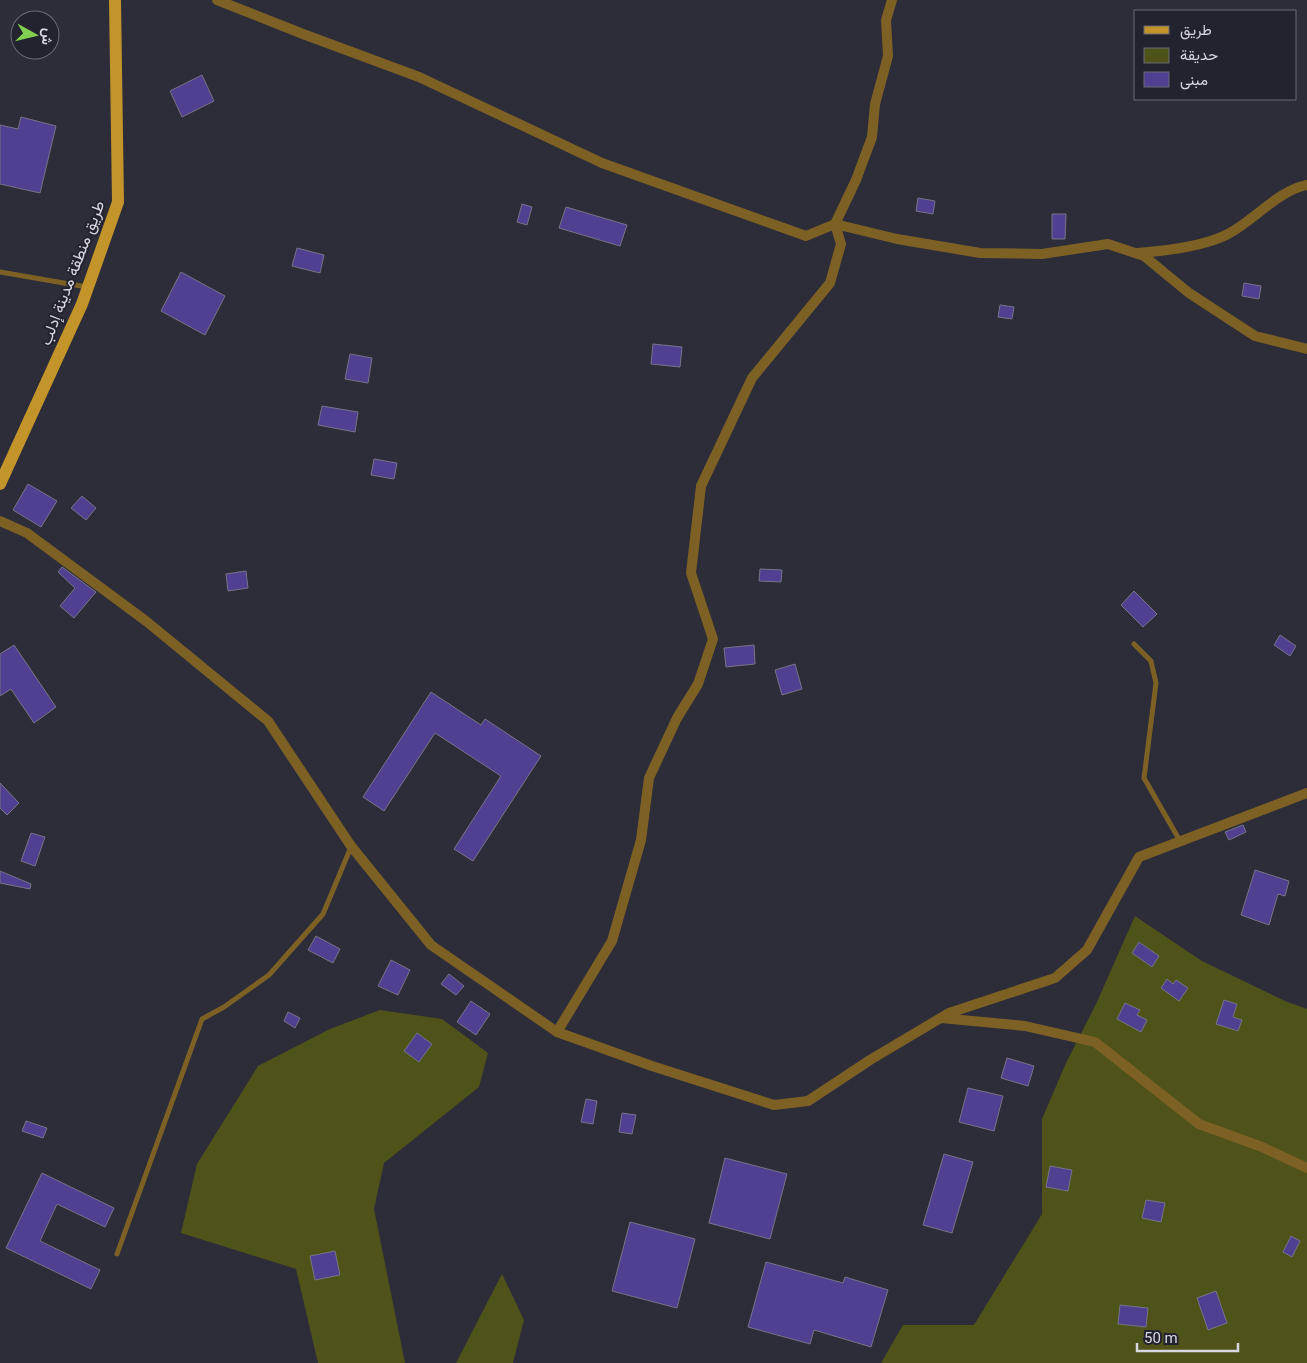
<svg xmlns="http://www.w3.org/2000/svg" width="1307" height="1363" font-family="Roboto,Vazirmatn,sans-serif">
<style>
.green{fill:#4f5319}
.building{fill:#513f91;stroke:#777586}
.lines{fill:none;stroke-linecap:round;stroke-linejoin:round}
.service{stroke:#7d6124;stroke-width:5}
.minor{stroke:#7d6124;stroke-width:10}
.primary{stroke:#c3942a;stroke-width:12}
.labels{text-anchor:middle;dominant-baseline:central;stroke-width:4;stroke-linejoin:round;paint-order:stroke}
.street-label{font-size:16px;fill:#d8d7e0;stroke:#23222f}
</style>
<rect width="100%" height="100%" fill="#2d2c39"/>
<g class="green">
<path d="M 1135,916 L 1202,961 L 1285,1001 L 1307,1009 L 1307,1363 L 881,1363 L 903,1325 L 974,1325 L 1042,1214 L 1042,1119 L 1066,1063 L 1096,1004 Z"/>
<path d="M 380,1010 L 442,1019 L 488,1053 L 479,1087 L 384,1163 L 374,1209 L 405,1363 L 318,1363 L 296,1269 L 181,1233 L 197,1164 L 258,1066 L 330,1029 Z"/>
<path d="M 502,1274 L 524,1320 L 513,1363 L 456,1363 Z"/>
</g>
<g class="building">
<path d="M 202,75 L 214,101 L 182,117 L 170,91 Z"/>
<path d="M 21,117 L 56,126 L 40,193 L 0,184 L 0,125 L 18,129 Z"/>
<path d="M 918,198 L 935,201 L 933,214 L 916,211 Z"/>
<path d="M 522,204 L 532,207 L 527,225 L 517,222 Z"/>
<path d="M 566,207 L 627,225 L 620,246 L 559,228 Z"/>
<path d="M 1052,214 L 1066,214 L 1065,239 L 1052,239 Z"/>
<path d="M 297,248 L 324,255 L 320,273 L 292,266 Z"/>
<path d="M 181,272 L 225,296 L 205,335 L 161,311 Z"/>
<path d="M 1244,283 L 1261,286 L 1259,299 L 1242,296 Z"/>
<path d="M 1000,305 L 1014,307 L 1012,319 L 998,317 Z"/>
<path d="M 653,344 L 682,347 L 680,367 L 651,364 Z"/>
<path d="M 350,354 L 372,358 L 368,383 L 345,379 Z"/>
<path d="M 322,406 L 358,412 L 355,432 L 318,425 Z"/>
<path d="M 374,459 L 397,463 L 394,479 L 371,475 Z"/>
<path d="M 28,484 L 57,501 L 41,527 L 13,510 Z"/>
<path d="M 82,496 L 96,508 L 86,520 L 71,508 Z"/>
<path d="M 62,567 L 96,592 L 74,618 L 60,606 L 75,588 L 58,572 Z"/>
<path d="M 760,569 L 782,570 L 781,582 L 759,581 Z"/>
<path d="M 246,571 L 248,588 L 228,591 L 226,574 Z"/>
<path d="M 1134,591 L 1157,614 L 1143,627 L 1121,605 Z"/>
<path d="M 1280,635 L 1296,646 L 1290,656 L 1274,645 Z"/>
<path d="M 14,645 L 56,707 L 34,723 L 11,689 L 0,696 L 0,654 Z"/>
<path d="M 754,645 L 755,664 L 726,667 L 724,648 Z"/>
<path d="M 795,664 L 802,689 L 782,695 L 775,670 Z"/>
<path d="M 431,692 L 481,725 L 485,719 L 541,756 L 473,861 L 454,849 L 501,776 L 435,733 L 384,811 L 363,797 Z"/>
<path d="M 0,783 L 19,803 L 7,815 L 0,808 Z"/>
<path d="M 1243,825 L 1246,832 L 1229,840 L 1225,832 Z"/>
<path d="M 31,833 L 45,837 L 35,866 L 21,861 Z"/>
<path d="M 1255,870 L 1289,881 L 1285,896 L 1278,894 L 1269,925 L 1241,915 Z"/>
<path d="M 0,871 L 31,884 L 30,889 L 0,883 Z"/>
<path d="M 316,936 L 340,949 L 333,963 L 308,950 Z"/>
<path d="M 1139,942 L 1159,956 L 1152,967 L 1132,953 Z"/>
<path d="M 391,960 L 410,970 L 398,995 L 378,986 Z"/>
<path d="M 449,974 L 464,986 L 456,995 L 441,984 Z"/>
<path d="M 1167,979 L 1173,984 L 1176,980 L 1188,988 L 1179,1001 L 1161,988 Z"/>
<path d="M 1224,1000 L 1237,1004 L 1233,1017 L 1242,1020 L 1238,1031 L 1216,1024 Z"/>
<path d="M 471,1001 L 490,1014 L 476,1035 L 457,1022 Z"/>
<path d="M 1125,1003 L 1140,1010 L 1137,1015 L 1147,1020 L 1141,1032 L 1117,1019 Z"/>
<path d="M 288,1012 L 300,1018 L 295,1028 L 284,1021 Z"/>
<path d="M 417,1033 L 432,1044 L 419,1062 L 404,1051 Z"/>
<path d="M 1007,1058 L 1034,1066 L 1028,1086 L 1001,1078 Z"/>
<path d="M 968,1088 L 1003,1096 L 994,1131 L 959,1122 Z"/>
<path d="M 586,1099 L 597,1101 L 593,1124 L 581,1122 Z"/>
<path d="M 622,1113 L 636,1115 L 632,1134 L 619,1132 Z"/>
<path d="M 26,1121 L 47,1128 L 43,1138 L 22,1131 Z"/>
<path d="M 944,1154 L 973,1162 L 952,1233 L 923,1225 Z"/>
<path d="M 725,1158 L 787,1174 L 770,1239 L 709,1223 Z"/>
<path d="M 1050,1166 L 1072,1170 L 1068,1191 L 1046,1187 Z"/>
<path d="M 42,1173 L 114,1208 L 105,1227 L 57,1204 L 40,1241 L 100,1270 L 91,1289 L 6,1248 Z"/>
<path d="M 1146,1200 L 1165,1203 L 1161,1222 L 1142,1218 Z"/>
<path d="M 630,1222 L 695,1239 L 677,1308 L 612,1291 Z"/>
<path d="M 1291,1236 L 1300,1241 L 1292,1257 L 1283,1252 Z"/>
<path d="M 335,1251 L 340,1275 L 315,1280 L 310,1256 Z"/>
<path d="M 766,1262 L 843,1283 L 845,1277 L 888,1290 L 871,1347 L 814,1330 L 810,1344 L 748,1327 Z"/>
<path d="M 1216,1291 L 1227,1323 L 1208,1330 L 1197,1298 Z"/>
<path d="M 1120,1305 L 1148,1308 L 1146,1327 L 1118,1324 Z"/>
</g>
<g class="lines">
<g class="service">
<path d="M 0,272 L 87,287"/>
<path d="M 1134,644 L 1151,661 L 1156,683 L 1144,778 L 1180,841"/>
<path d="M 117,1254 L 202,1019 L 224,1007 L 269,975 L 323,914 L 351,847"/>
</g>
<g class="minor">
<path d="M 217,0 L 303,34 L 419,77 L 602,163 L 806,236 L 835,224 L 897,239 L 980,253 L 1042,254 L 1108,244 L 1144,256 L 1189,293 L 1255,336 L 1307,349"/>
<path d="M 1138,253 C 1164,251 1205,246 1228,234 C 1255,220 1277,191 1307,185"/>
<path d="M 0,521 L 27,533 L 146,621 L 268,721 L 351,846 L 431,945 L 557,1032 L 652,1066 L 774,1105 L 808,1101 L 870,1060 L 949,1013 L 1055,978 L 1087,950 L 1139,857 L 1307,793"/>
<path d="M 941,1018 L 1025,1026 L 1095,1042 L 1199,1124 L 1262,1147 L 1307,1168"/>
<path d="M 557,1032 L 612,941 L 641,840 L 649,778 L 677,718 L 698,684 L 713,639 L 691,573 L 701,486 L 752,378 L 830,283 L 841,244 L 835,224 L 856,180 L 872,137 L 875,104 L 888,56 L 886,20 L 892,0"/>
</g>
<path class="primary" d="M 0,484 L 82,304 L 118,202 L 115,0"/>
</g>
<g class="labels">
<g class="street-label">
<text transform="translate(72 273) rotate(-69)">طريق منطقة مدينة إدلب</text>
</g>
</g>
<rect x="1134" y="10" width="162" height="90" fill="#23222f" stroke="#6b6a76"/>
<rect x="1144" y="26" width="25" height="8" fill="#c3942a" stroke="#6b6a76"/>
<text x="1180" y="35" font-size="15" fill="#d8d7e0">طريق</text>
<rect x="1144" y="48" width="25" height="15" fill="#4f5319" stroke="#6b6a76"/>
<text x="1180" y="60" font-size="15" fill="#d8d7e0">حديقة</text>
<rect x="1144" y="72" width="25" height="15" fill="#513f91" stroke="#6b6a76"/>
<text x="1180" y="85" font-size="15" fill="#d8d7e0">مبنى</text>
<g transform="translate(35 35) rotate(98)"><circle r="24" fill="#23222f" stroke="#6b6a76"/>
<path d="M0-4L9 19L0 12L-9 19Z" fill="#82d050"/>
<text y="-8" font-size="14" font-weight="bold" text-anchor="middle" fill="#d8d7e0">ش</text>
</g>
<path d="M1137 1343v8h101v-8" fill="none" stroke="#d8d7e0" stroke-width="2.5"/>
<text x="1144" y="1343" font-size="15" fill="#d8d7e0" stroke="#23222f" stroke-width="4" paint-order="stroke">50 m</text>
</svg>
